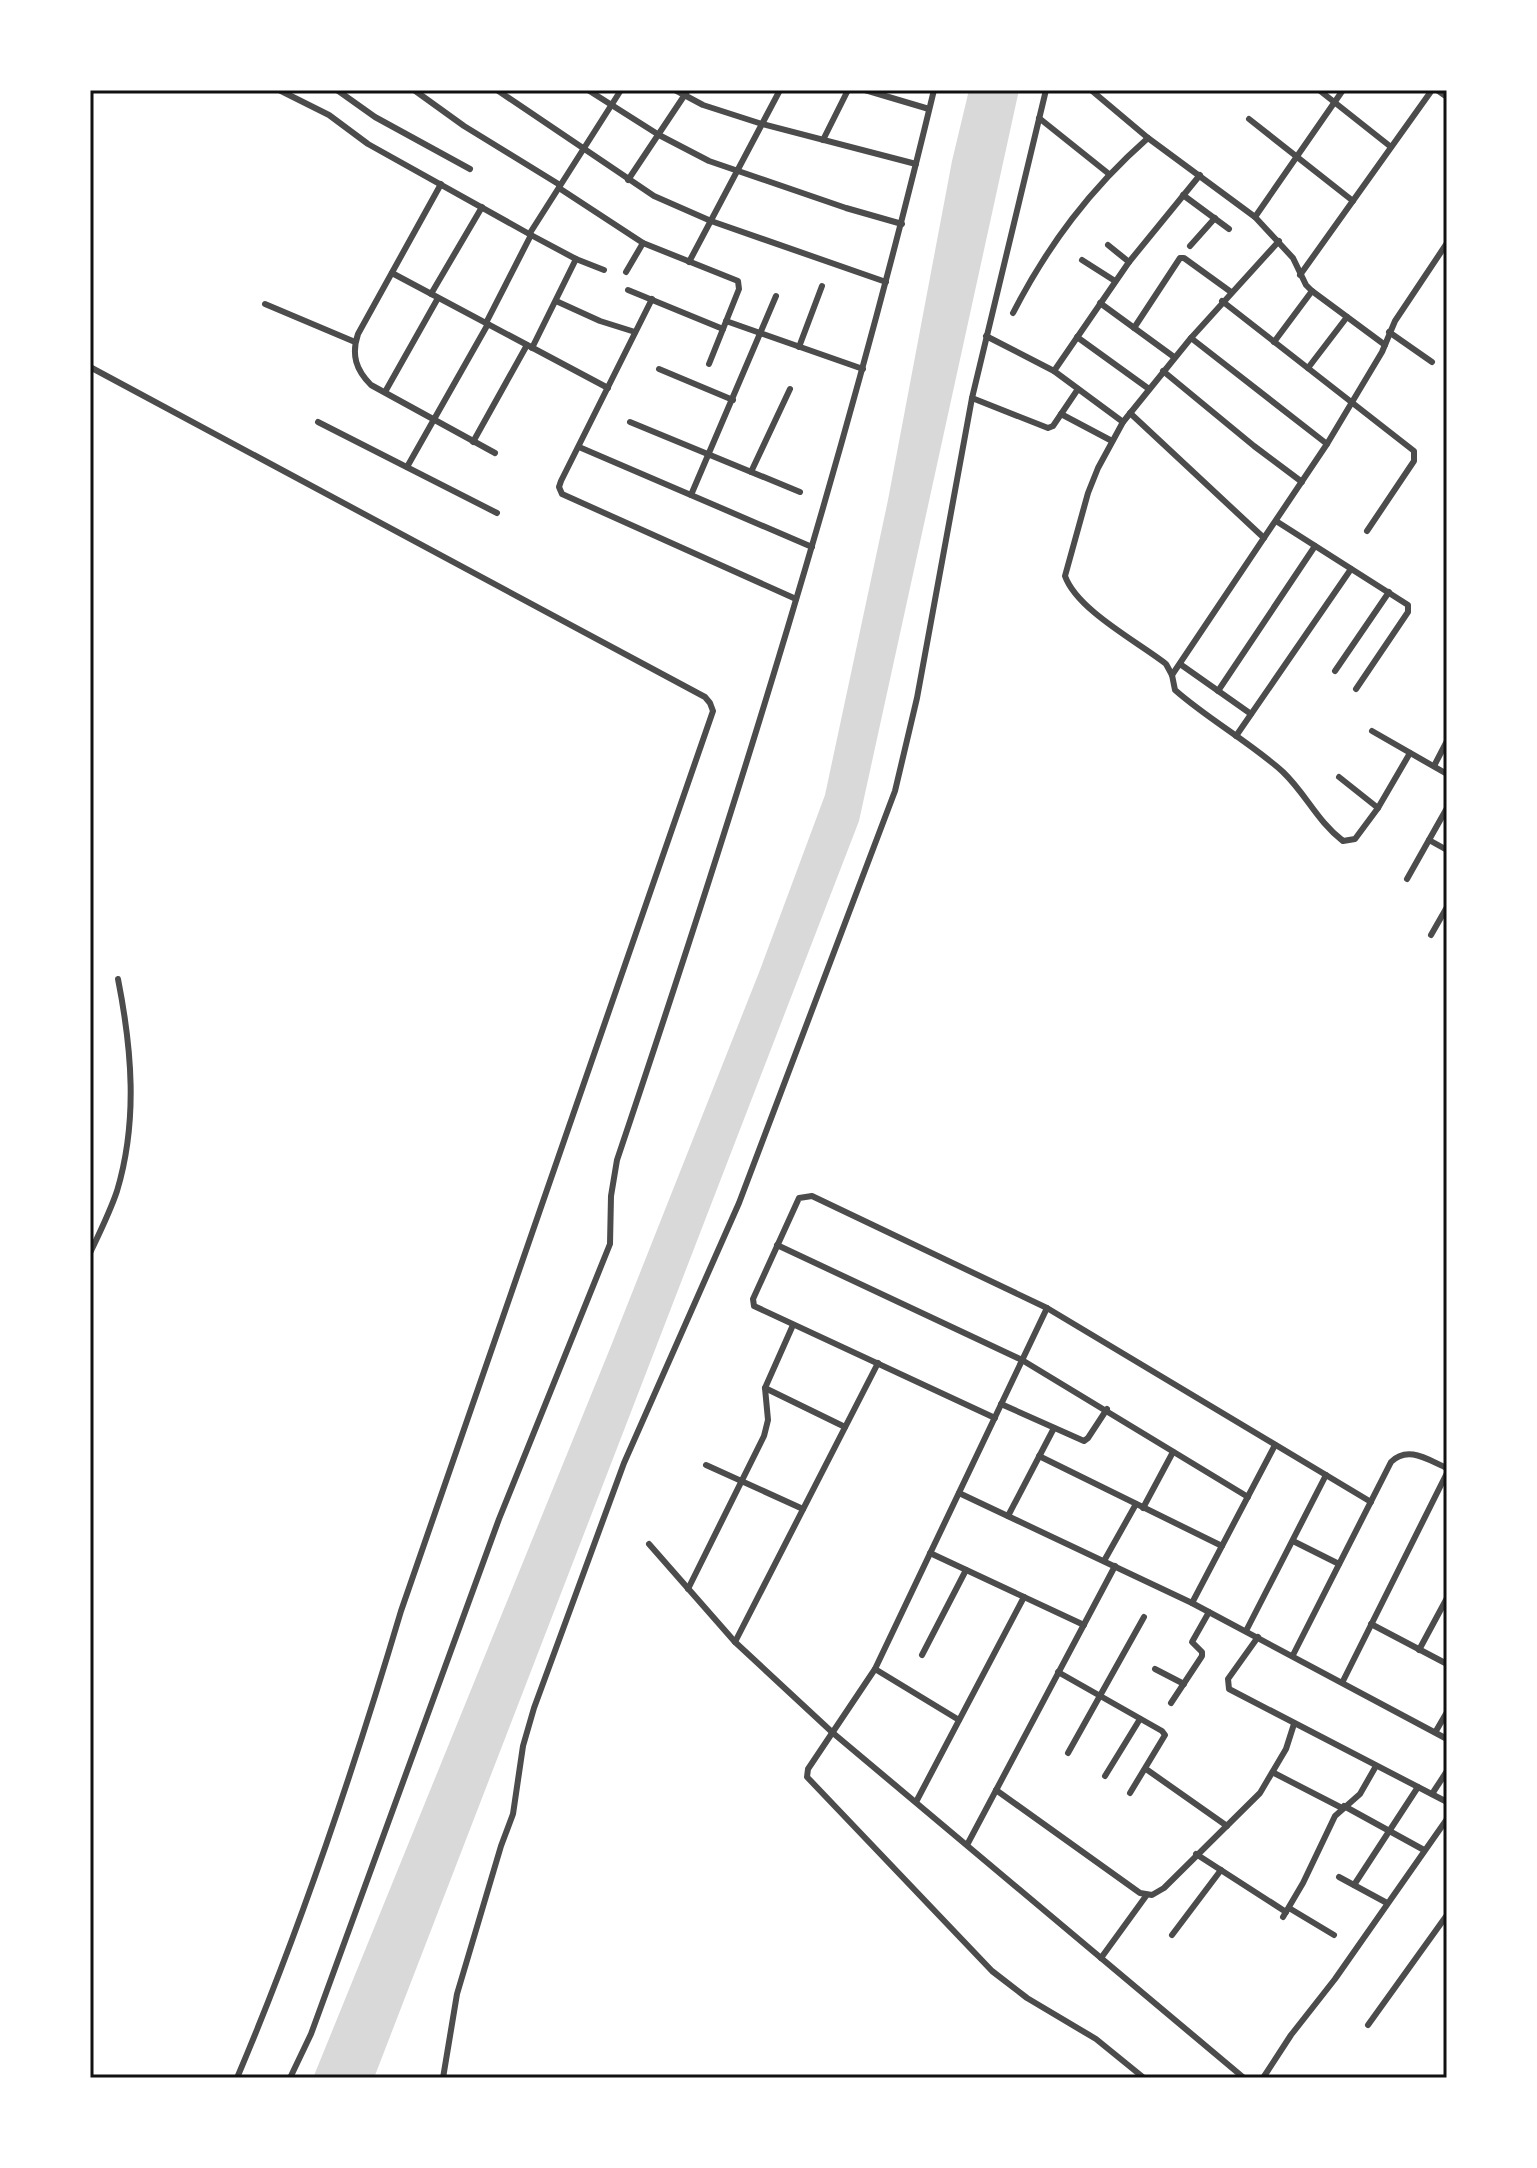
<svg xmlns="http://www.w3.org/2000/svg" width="1537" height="2168" font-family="'Fira Sans Condensed',sans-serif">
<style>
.water{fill:#d9d9d9}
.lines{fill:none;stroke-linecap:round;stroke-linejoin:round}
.minor{stroke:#4c4c4c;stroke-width:6}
.neatline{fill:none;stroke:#111;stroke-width:3}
</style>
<rect width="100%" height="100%" fill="#fff"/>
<path class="water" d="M 969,90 L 1019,90 L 859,821 L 374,2078 L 313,2078 L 611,1346 L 760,970 L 825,795 L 888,500 L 952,161 Z"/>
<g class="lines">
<g class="minor">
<path d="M 279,90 L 329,115 L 368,144 L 531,235 L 576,259 L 604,270"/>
<path d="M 337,90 L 375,117 L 470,169"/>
<path d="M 414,90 L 464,126 L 560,185"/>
<path d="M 497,90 L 654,196 L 711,221 L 886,282"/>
<path d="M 588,90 L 659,135 L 709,161 L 846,208 L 902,224"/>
<path d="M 675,90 L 703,105 L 762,124 L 916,164"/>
<path d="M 865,90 L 929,109"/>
<path d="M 1091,90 L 1148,138 L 1255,217 L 1293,258 L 1306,285 L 1312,291 L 1385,345"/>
<path d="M 1319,90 L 1391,147"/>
<path d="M 1437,90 L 1447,97"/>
<path d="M 1039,118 L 1109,174"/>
<path d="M 1249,119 L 1353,201"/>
<path d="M 823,140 L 848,90"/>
<path d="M 628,180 L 688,90"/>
<path d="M 441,184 L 358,334 C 351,355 356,370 371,385 L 495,453"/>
<path d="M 559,188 L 643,243 L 738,281 L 739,289 L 709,364"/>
<path d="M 1183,195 L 1229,229"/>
<path d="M 1255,217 L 1343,90"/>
<path d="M 530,233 L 621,90"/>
<path d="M 1279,241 L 1191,338 L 1123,422 L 1098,468 L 1088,493 L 1065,576 C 1077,610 1138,642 1166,664 L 1172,675 L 1175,690 C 1209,720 1250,742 1283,772 C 1306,794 1317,821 1343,841 L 1355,839 L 1378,808 L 1410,753"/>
<path d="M 1108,245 L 1129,262"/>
<path d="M 1190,246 L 1215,218"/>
<path d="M 1082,260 L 1115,281"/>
<path d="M 689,262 L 780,90"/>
<path d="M 626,272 L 643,243"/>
<path d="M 392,273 L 608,388"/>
<path d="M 1300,275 L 1432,90"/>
<path d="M 628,290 L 723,329"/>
<path d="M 431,294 L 482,207"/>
<path d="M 652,299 L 561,481 L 559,487 L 562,494 L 796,599"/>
<path d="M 556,301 L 600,321 L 635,332"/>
<path d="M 1222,301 L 1414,451 L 1414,461 L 1367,531"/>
<path d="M 1100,303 L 1174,357"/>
<path d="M 265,304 L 355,342"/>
<path d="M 1013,313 C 1048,245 1090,189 1148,138"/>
<path d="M 726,321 L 863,369"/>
<path d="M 486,323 L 531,235"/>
<path d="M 1134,328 L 1180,258 L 1184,258 L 1231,292"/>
<path d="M 1389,332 L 1432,362"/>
<path d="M 986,336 L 1054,371 L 1123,422"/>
<path d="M 1077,337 L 1149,389"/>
<path d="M 1191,338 L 1327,444"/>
<path d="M 1274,342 L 1312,291"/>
<path d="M 799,347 L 822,286"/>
<path d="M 532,348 L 576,259"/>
<path d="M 90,367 L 705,697 L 710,703 L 713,711 L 401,1611 C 354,1769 301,1927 237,2078"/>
<path d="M 1308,368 L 1347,317"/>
<path d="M 659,369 L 733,400"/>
<path d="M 1054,371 L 1129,262 L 1200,175"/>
<path d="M 1163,371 L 1254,446 L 1302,482"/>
<path d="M 385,392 L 438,298"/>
<path d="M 972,398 L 1048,428 L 1053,426 L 1078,389"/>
<path d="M 1130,413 L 1264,538"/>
<path d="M 1061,414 L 1112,441"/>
<path d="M 318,422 L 497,513"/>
<path d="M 630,422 L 800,492"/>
<path d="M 473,442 L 527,345"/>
<path d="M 579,447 L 812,547"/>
<path d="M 407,467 L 488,324"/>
<path d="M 751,472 L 790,389"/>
<path d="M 691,495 L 776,296"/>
<path d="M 1276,521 L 1408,605 L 1408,612 L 1356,689"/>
<path d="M 1180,664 L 1251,714"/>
<path d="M 1335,671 L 1389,592"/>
<path d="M 1172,675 L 1327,444 L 1382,352 L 1395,321 L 1447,243"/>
<path d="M 1218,691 L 1315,546"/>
<path d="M 1372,731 L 1447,774"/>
<path d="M 1236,736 L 1351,569"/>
<path d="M 1434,766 L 1447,741"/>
<path d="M 1339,777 L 1378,808"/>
<path d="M 1429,840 L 1447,850"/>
<path d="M 1407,879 L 1447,808"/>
<path d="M 1431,935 L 1447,907"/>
<path d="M 777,1245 L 1022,1360 L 1248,1497"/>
<path d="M 90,1253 C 99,1234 110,1212 117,1191 C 138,1121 132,1050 118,979"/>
<path d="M 1047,1308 L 875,1669 L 808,1769 L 807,1777 L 992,1971 L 1027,1998 L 1096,2039 L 1144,2078"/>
<path d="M 765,1388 L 845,1427"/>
<path d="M 1001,1404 L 1084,1441 L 1088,1438 L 1107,1409"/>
<path d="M 995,1418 L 754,1306 L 753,1299 L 799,1198 L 812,1196 L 1047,1308 L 1371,1502"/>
<path d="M 1039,1456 L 1222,1546"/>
<path d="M 706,1465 L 803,1509"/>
<path d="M 959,1493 L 1192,1603 L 1447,1739"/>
<path d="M 1143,1508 L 1173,1452"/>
<path d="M 1008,1516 L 1054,1428"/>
<path d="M 1293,1541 L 1339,1564"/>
<path d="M 649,1544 L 735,1642 L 833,1733 L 1244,2078"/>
<path d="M 930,1553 L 1084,1625"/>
<path d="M 1104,1561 L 1136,1504"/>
<path d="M 688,1589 L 764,1436 L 768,1420 L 765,1388 L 793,1325"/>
<path d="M 1192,1603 L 1275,1445"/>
<path d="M 1371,1624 L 1447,1664"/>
<path d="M 1246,1631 L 1326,1475"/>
<path d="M 1258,1637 L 1228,1679 L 1229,1689 L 1447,1802"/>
<path d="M 735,1642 L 878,1363"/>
<path d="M 1419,1650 L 1447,1598"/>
<path d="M 922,1655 L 966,1570"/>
<path d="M 1293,1655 L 1391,1462 C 1408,1445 1428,1460 1447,1468"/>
<path d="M 875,1669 L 959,1720"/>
<path d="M 1155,1669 L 1184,1684"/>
<path d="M 1058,1672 L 1162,1731 L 1165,1735 L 1130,1793"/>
<path d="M 1343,1681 L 1447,1473"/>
<path d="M 1171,1703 L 1202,1656 L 1202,1652 L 1192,1642 L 1209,1612"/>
<path d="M 1436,1731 L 1447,1712"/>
<path d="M 1068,1753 L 1144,1617"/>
<path d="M 1146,1769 L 1227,1826"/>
<path d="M 1274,1773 L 1342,1808"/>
<path d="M 1105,1776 L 1140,1719"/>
<path d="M 996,1790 L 1140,1893 L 1152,1895 L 1164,1888 L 1260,1793 L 1286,1749 L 1294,1724"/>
<path d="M 1432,1794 L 1447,1771"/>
<path d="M 916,1802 L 1024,1597"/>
<path d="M 1344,1806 L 1424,1850"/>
<path d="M 967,1845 L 1115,1566"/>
<path d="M 1196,1854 L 1286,1912"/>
<path d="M 1339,1877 L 1387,1903"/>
<path d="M 1354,1885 L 1418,1787"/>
<path d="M 1289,1908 L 1334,1935"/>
<path d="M 1283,1917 L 1303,1883 L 1335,1816 L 1360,1794 L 1376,1766"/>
<path d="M 1172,1935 L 1221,1870"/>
<path d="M 1101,1958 L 1146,1896"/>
<path d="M 1368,2025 L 1447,1915"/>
<path d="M 290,2078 L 311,2034 L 499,1519 L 610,1244 L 611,1196 L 617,1160 C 736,807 847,452 934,90"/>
<path d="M 443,2078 L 457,1994 L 501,1846 L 513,1814 L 523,1746 L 534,1708 L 624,1463 L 739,1203 L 895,791 L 917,698 L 972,398 L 1046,90"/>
<path d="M 1263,2078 L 1291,2035 L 1335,1979 L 1447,1819"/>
</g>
</g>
<rect width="1537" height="2168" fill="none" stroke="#ffffff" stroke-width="184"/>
<rect x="92" y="92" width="1353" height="1984" class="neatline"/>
</svg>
